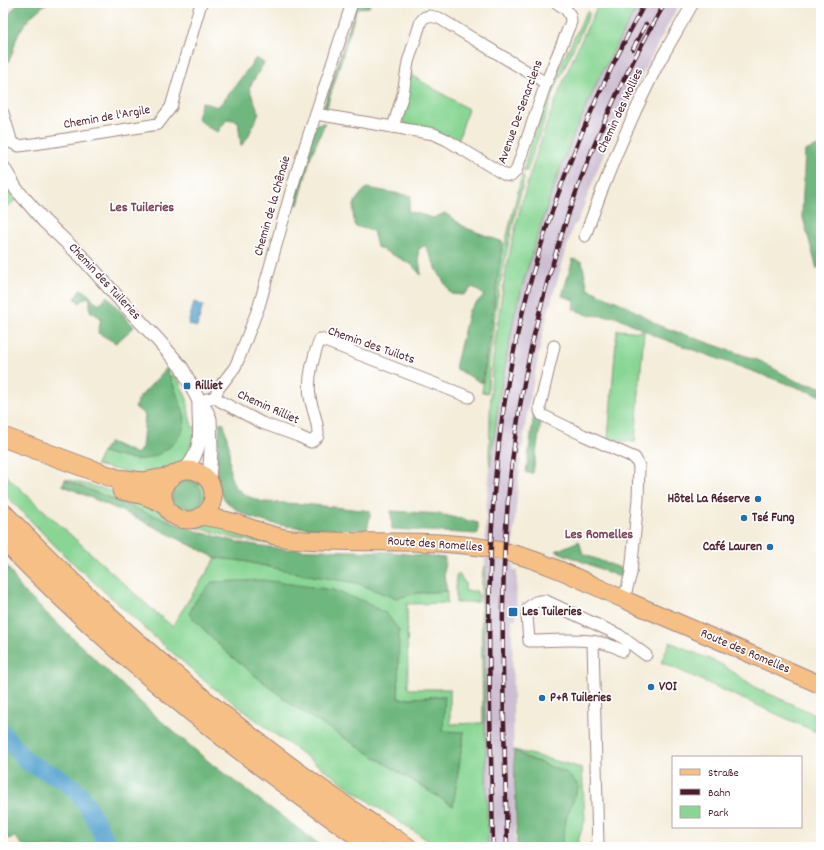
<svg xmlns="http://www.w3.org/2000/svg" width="824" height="850" font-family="Dekko,sans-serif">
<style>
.industrial{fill:#cdbed2}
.green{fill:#89d694;stroke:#6a7a60;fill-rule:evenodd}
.forest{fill:#6eb77e;stroke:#5c6b54}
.water{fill:#55a3ce;stroke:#50617c}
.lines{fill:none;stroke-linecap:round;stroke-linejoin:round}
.river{stroke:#55a3ce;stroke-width:18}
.minor-casing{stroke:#9f8682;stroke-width:13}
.tertiary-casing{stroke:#9f8682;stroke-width:15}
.primary-casing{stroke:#9f8682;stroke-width:19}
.motorway-casing{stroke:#9f8682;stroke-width:21}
.minor{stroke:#fff;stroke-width:11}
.tertiary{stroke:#fff;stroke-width:13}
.primary{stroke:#f5bf86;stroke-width:17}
.motorway{stroke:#f5bf86;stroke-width:19}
.rail-casing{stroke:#4a1f2b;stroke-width:4.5}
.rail{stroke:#fff;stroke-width:3;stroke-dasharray:9;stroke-linecap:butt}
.poi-dot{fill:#1f6fb2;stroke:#fff;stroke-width:1.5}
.labels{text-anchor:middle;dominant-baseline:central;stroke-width:3.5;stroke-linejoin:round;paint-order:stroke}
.street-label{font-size:13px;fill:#4a1f2b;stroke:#fff}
.poi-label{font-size:13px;font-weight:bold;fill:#4a1f2b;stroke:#fff;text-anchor:start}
.neighbourhood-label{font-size:14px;font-weight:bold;fill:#7a4658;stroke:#fff}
</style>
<rect width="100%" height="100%" fill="#fff"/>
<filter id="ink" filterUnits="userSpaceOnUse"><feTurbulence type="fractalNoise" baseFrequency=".025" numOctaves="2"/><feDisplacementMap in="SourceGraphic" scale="8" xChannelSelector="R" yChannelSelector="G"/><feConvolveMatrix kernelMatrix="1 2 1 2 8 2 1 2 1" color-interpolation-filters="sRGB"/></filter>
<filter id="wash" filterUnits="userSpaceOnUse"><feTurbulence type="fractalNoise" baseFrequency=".012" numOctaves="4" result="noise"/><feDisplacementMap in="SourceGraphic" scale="16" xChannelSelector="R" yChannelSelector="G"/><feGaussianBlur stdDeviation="0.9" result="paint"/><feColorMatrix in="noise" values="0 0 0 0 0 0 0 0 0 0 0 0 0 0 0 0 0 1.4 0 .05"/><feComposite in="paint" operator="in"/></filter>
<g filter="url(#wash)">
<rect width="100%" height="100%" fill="#f4edda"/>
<path class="industrial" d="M 615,3 L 680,3 L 671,19 L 624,109 L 602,158 L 577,223 L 573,226 L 544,327 L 526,419 L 519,473 L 514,532 L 513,570 L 517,571 L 516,619 L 512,619 L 515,847 L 482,847 L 483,570 L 485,566 L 486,507 L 499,378 L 520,266 Z"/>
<g class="green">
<path d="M 599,3 L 639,3 L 599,78 L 571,141 L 556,180 L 536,240 L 515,312 L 500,393 L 490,466 L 489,457 C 490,428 490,399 492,370 C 493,356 495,342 497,328 C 511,214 548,105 599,3 Z"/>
<path d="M 587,11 L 589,12 L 589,15 L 556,86 L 527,171 L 523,172 L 531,142 L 559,68 Z"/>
<path d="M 411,75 L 468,109 L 458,141 L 408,125 L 404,123 L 401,116 Z"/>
<path d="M 522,175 L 524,176 L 524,180 C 506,249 490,320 488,393 L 482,392 L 502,247 L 505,244 Z"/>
<path d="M 3,181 L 16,200 L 3,209 Z"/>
<path d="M 617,330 L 644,332 L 635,442 L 608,439 Z"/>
<path d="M 176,374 L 187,399 L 189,414 L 192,427 L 197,427 L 194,448 L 182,465 L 172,470 L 150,478 L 96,465 L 102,452 L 124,458 L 144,459 L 182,432 L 185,418 L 184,414 L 170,376 Z"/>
<path d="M 3,473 L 156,613 L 172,626 L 216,558 L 243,561 L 302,574 L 357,583 L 384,594 L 397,598 L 418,593 L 447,591 L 447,603 L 407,604 L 408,689 L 450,689 L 450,724 L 483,723 L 481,594 L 483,570 L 485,566 L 484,602 L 485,723 L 488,847 L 438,847 L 371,803 L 272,732 L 206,682 L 150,633 L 63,554 L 3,492 ZM 189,614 L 399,683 L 398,699 L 444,696 L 443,731 L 464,732 L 453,806 L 295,707 L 227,653 Z"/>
<circle cx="187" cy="495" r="20"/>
<path d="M 65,479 L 120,493 L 158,506 L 165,515 L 174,522 L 149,514 L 65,480 Z"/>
<path d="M 203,522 L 279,545 L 237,539 L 193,526 L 193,524 Z"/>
<path d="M 458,573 L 465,583 L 465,591 L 477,591 L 477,594 L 479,595 L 478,602 L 456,603 L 456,576 Z"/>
<path d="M 670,642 L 721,664 L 758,689 L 821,717 L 821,734 L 661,662 Z"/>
<path d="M 514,750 L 582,768 L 585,820 L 576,847 L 561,847 L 567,815 L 579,786 L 567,773 L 529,758 L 517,847 Z"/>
</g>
<g class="forest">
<path d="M 19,3 L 47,3 C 36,11 26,21 19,33 C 13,43 14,60 3,66 L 3,28 C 6,17 11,11 19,3 Z"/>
<path d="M 357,3 L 371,3 L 369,7 L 357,8 L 326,110 L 323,109 Z"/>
<path d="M 256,58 L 264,63 L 249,88 L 259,113 L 248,137 L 241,146 L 238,121 L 227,119 L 218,132 L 209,128 L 197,118 L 202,102 L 217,107 L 223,102 Z"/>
<path d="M 325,123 L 311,156 L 298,205 L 292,202 L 316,124 Z"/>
<path d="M 821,145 L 821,262 L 817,269 L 802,214 L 805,151 Z"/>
<path d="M 367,188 L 411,196 L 408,211 L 433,218 L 445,213 L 466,228 L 503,242 L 482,383 L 455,368 L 469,310 L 484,295 L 473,287 L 463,295 L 451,294 L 438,272 L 425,245 L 418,250 L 421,275 L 411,264 L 377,247 L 373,231 L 355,226 C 351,208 353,200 367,188 Z"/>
<path d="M 573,259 L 582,262 L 588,289 L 627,306 L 660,326 L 760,361 L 798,382 L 821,387 L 821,396 L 655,336 L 618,317 L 588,315 L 573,309 L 575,300 L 562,296 Z"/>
<path d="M 80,289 L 86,292 L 99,305 L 107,296 L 134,327 L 116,343 L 98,333 L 101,318 L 90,311 L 90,300 L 87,297 L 82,300 L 80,303 L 75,299 Z"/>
<path d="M 167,368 L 184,414 C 188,436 165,455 145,459 C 132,461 114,455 102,452 L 110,442 L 137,454 L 142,448 L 145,415 L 135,407 L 138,399 Z"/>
<path d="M 534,413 L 540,415 L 540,428 L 533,473 L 526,473 Z"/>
<path d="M 220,422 L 224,424 L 229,447 L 230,475 L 235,487 L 247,496 L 263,502 L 303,504 L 371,511 L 367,530 C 327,528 234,534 218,487 C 214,473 219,438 220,422 Z"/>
<path d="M 65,480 L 149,514 L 203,533 L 242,543 L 283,549 L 389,552 L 445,558 L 444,575 L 447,591 L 418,593 L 397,598 L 384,594 L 357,583 L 302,574 L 243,561 L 216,558 L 133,516 L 62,485 Z"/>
<circle cx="187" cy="495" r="15"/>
<path d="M 391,511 L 440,514 L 478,523 L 478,534 L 392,529 Z"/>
<path d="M 579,541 L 583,554 L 623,569 L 620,577 L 556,551 Z"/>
<path d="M 3,560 L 22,590 L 154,715 L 214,766 L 323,847 L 24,847 L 15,837 L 3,840 Z"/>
<path d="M 263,580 L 333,590 L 363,601 L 387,614 L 399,630 L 398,699 L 445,696 L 443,731 L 464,732 L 453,806 L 295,707 L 227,653 L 189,614 L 196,600 L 212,582 Z"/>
<path d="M 514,750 L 528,758 L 567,773 L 579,786 L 567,815 L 561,847 L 517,847 Z"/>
</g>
<path class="water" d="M 194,302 L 203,305 L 197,327 L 188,324 Z"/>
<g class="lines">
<path class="river" d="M 3,733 L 27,762 L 62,779 L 76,790 L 86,803 L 109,847"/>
</g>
</g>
<g filter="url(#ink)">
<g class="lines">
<g class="minor-casing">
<g id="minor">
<path d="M 3,113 L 12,143 L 19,146 L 48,142 L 158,124 L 171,107 L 201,3"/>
<path d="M 316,114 L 434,134 L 447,140 L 505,175 L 511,176 L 516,171 L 546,83 L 571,22 C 571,12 565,8 557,3"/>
<path d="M 393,127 L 403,94 L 408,62 L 421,21 L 425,17 L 429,16 L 439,18 L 546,83"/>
<path d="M 585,236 C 605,179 628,124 655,70 C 667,47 681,25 693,3"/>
<path d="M 554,346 L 540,406 L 540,411 L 542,415 L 583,435 L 635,458 L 639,466 L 638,499 L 631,573 L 624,599"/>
<path d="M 215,397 L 220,401 L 262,423 L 298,436 L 311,442 L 318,436 C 319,423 312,410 310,397 C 307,377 313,357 320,339 L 469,397"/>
<path d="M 199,401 L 215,397 L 218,389 L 235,367 L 239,358 L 259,306 L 296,174 L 352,3"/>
<path d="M 593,641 L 598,846"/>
<path d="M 623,651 C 596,635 560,641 529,641 L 527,616 L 528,608 C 534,602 537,600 546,601 L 619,635 L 646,655"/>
</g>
</g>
<g class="tertiary-casing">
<g id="tertiary">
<path d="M 3,167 L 16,189 L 31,206 L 44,221 L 81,256 L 121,301 L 158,340 L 182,368 L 199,401 L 207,412 L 210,419 L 211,449 L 209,482"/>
<path d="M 185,470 C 206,446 198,429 199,401"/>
</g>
</g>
<g class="primary-casing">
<g id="primary">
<circle cx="188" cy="495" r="25"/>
<path d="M 201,516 C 213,518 227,520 239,524 C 258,530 271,537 292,539 C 366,546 442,535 514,554 C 555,565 593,586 632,603 C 695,630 758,657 821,685"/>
</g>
</g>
<g class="motorway-casing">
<g id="motorway">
<path d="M 3,437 L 92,470 L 117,479 L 143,482 L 171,477"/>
<path d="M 122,490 L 145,495 L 164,503"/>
<path d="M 3,513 C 124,639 259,753 407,847"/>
<path d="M 3,539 C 115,655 241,757 374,847"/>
</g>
</g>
<use href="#minor" class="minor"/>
<use href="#tertiary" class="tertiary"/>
<use href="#primary" class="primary"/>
<use href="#motorway" class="motorway"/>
<g class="rail-casing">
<g id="rail">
<path d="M 633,49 L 646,24"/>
<path d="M 493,847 C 491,722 484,596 496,471 C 511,306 565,148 645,3"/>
<path d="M 507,847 C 505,732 498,616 508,501 C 523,327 576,154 665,3"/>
</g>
</g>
<use href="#rail" class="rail"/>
</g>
</g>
<g class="poi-dot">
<rect x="183" y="382" width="8" height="8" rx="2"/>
<circle cx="758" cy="499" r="4"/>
<circle cx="744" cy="518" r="4"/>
<circle cx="770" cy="547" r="4"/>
<rect x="508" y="607" width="10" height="10" rx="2"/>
<circle cx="651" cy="687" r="4"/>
<circle cx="542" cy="698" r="4"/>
</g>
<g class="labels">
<g class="street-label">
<text transform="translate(621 111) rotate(-65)">Chemin des Mollies</text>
<text transform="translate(521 112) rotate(-70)">Avenue De-Senarclens</text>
<text transform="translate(107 118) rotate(-10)">Chemin de l'Argile</text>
<text transform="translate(273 206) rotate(-74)">Chemin de la Chênaie</text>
<text transform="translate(104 282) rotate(47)">Chemin des Tuileries</text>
<text transform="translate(371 346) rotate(19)">Chemin des Tuilots</text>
<text transform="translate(268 408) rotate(24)">Chemin Rilliet</text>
<text transform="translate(435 545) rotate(4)">Route des Romelles</text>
<text transform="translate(745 652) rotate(23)">Route des Romelles</text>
</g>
<g class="poi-label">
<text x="195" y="386">Rilliet</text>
<text x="750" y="499" text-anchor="end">Hôtel La Réserve</text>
<text x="752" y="518">Tsé Fung</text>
<text x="762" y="547" text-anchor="end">Café Lauren</text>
<text x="522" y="612">Les Tuileries</text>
<text x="659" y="687">VOI</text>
<text x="550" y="698">P+R Tuileries</text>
</g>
<g class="neighbourhood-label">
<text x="142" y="208">Les Tuileries</text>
<text x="599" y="535">Les Romelles</text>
</g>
</g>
<rect width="824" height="850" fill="none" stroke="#fff" stroke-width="16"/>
<rect x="672" y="756" width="130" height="72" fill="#ffffff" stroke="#b7a5aa"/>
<rect x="680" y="769" width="20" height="6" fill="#f5bf86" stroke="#b7a5aa"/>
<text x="708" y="776" font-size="12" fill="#4a1f2b">Straße</text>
<rect x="680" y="789" width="20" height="6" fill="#4a1f2b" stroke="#b7a5aa"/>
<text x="708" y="796" font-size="12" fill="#4a1f2b">Bahn</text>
<rect x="680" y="806" width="20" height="12" fill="#89d694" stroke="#b7a5aa"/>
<text x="708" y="816" font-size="12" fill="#4a1f2b">Park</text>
</svg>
